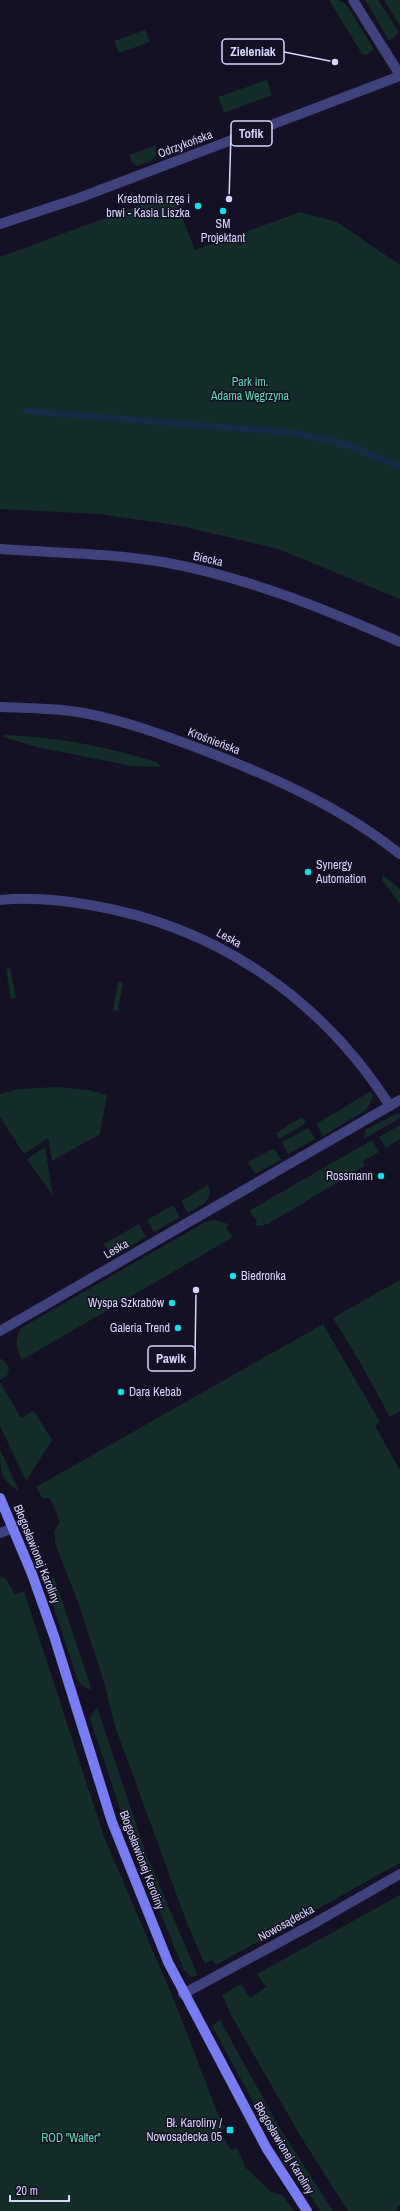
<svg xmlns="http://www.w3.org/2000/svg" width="400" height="2211" font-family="'Archivo Narrow',sans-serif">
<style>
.green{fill:#142c2a}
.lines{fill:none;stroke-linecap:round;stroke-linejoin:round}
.stream{stroke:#152c48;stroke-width:6}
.street{stroke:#40427d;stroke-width:10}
.secondary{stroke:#777cf1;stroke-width:10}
.poi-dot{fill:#17dee6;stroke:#131123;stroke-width:1.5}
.labels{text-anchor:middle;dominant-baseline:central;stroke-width:3;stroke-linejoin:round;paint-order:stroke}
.street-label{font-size:12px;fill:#d8d6fb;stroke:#131123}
.poi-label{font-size:12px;fill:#d8d6fb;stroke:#131123;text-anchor:end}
.park-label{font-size:12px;fill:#6ad4b3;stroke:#131123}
.leader{fill:none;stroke:#d8d6fb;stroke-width:1.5}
.callout-dot{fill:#d8d6fb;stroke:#131123;stroke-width:1.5}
.callout{fill:#131123;stroke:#d8d6fb;stroke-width:1.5}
.callout-label{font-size:13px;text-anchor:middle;font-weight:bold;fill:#d8d6fb}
</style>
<rect width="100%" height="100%" fill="#131123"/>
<g class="green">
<path d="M 329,0 L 338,0 L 346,4 L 374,49 L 366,55 L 362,54 Z"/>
<path d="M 365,0 L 378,0 L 398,31 L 397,35 L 389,41 Z"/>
<path d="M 384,0 L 400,0 L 400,26 Z"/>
<path d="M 145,30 L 150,42 L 119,53 L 114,41 Z"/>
<path d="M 267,80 L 272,95 L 224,113 L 218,97 Z"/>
<path d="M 156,145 L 156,155 L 151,161 L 138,166 L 132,163 L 129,155 Z"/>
<path d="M 172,193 L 195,250 L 300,212 L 337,222 L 400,265 L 400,599 L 278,549 L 181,526 L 99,514 L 0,509 L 0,257 Z"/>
<path d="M 4,735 C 57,737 105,746 156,762 L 162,767 L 132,766 L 36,747 L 4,737 Z"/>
<path d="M 382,874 L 400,889 L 400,904 L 382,880 Z"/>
<path d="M 10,968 L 16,998 L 11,999 L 6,969 Z"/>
<path d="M 118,982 L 123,982 L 118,1011 L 113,1010 Z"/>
<path d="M 56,1087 L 89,1090 L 107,1095 L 100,1134 L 52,1161 L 48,1138 L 24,1154 L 0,1117 L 0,1094 L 19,1089 Z"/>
<path d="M 371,1091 L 373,1098 L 366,1110 L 323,1136 L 316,1124 Z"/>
<path d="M 396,1114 L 400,1114 L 400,1118 L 364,1139 L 366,1129 Z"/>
<path d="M 302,1117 L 306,1123 L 279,1139 L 276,1133 Z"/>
<path d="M 400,1125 L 400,1139 L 386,1148 L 379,1137 Z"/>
<path d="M 308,1128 L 315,1139 L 288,1154 L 282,1142 Z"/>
<path d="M 372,1140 L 379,1152 L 363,1161 L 365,1166 L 268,1224 L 259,1226 L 255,1225 L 257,1221 L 249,1211 Z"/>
<path d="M 45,1147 L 53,1196 L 27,1159 Z"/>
<path d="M 274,1148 L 281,1160 L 255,1174 L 248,1162 Z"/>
<path d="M 208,1185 C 215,1200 199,1207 188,1213 L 181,1201 Z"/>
<path d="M 173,1205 L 180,1217 L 154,1232 L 147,1220 Z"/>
<path d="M 215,1220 L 228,1224 L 226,1228 L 233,1237 L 22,1360 C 15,1348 15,1339 21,1328 L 205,1222 Z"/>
<path d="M 139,1224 L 146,1237 L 112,1257 L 104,1244 Z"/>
<path d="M 400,1280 L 400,1411 L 390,1417 L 360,1362 L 333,1318 Z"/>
<path d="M 323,1324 L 380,1422 L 375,1426 L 400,1470 L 400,1863 L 216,1965 L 212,1960 L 205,1964 L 188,1926 L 115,1726 L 104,1682 L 79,1605 L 55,1543 L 54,1531 L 60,1522 L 50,1498 L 42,1498 L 36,1487 Z"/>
<path d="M 0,1358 L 6,1363 L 9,1369 L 7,1376 L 0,1380 Z"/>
<path d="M 0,1382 L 21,1418 L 34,1411 L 52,1440 L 26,1481 L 0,1426 Z"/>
<path d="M 0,1449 L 19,1491 C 0,1480 0,1469 0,1449 Z"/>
<path d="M 0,1576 L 6,1579 L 15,1594 L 24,1591 L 104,1837 L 174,2000 L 218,2114 L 225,2128 L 220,2131 L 231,2150 L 237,2148 L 246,2168 L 270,2191 L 283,2196 L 294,2211 L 0,2211 Z"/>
<path d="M 54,1577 L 92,1690 L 82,1686 L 78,1681 L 45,1581 Z"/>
<path d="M 97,1707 L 145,1851 L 198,1976 L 191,1977 L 184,1970 L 130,1839 L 90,1718 Z"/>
<path d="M 400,1895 L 400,2205 L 396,2208 L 398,2211 L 348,2211 L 301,2137 L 231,2015 L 222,1995 L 241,1984 L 250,1998 L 266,1987 L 257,1974 Z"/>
<path d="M 220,2020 L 278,2125 L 333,2211 L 320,2211 L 268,2129 L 212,2026 Z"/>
</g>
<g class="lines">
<path class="stream" d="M 26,411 L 297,433 L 352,446 L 400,467"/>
<g class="street">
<path d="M 353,0 L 400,75"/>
<path d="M 0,224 L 79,198 L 400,76"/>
<path d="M 0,549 C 54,553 109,553 163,562 C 246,577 323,608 400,642"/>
<path d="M 0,707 C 28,708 57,708 84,713 C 126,721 163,735 203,750 C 273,777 341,807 400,854"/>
<path d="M 0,900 C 30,897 61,900 90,905 C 216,926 321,998 390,1106"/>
<path d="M 0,1331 L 400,1100"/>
<path d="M 0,1533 L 13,1528"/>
<path d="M 183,1994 L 313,1924 L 400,1874"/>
</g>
<path class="secondary" d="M 0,1498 L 32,1574 L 54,1636 L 112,1822 L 168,1962 L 267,2149 L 307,2211"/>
</g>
<g class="poi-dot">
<circle cx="198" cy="206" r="4"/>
<circle cx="223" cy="211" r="4"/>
<circle cx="308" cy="872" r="4"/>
<circle cx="381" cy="1176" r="4"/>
<circle cx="233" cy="1276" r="4"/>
<circle cx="172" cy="1303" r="4"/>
<circle cx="178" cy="1328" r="4"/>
<circle cx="121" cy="1392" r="4"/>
<rect x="226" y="2126" width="8" height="8" rx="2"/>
</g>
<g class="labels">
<g class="street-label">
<text transform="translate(185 144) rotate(-21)">Odrzykońska</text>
<text transform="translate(208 559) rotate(13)">Biecka</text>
<text transform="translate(214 741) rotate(21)">Krośnieńska</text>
<text transform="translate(229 938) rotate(29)">Leska</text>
<text transform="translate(116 1249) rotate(-30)">Leska</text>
<text transform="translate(37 1554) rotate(68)">Błogosławionej Karoliny</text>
<text transform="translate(142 1860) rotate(69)">Błogosławionej Karoliny</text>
<text transform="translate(286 1923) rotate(-29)">Nowosądecka</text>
<text transform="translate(284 2148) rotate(59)">Błogosławionej Karoliny</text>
</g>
<g class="poi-label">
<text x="190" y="199">Kreatornia rzęs i<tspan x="190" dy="14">brwi - Kasia Liszka</tspan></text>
<text x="223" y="224" text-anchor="middle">SM<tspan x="223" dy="14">Projektant</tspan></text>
<text x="316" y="865" text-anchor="start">Synergy<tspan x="316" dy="14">Automation</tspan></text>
<text x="373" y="1176">Rossmann</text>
<text x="241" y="1276" text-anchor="start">Biedronka</text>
<text x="164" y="1303">Wyspa Szkrabów</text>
<text x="170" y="1328">Galeria Trend</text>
<text x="129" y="1392" text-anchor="start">Dara Kebab</text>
<text x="222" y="2123">Bł. Karoliny /<tspan x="222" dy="14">Nowosądecka 05</tspan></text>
</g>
<g class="park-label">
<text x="250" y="382">Park im.<tspan x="250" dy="14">Adama Węgrzyna</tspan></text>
<text x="71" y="2138">ROD "Walter"</text>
</g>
</g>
<path class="leader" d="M335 62L284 52M229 199L231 134M196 1290L195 1359"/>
<g class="callout-dot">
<circle cx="335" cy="62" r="4"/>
<circle cx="229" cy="199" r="4"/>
<circle cx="196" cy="1290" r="4"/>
</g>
<g class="callout">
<rect x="222" y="39" width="62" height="25" rx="4"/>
<rect x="231" y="121" width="41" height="25" rx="4"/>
<rect x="148" y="1346" width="47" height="25" rx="4"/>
</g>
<g class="callout-label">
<text x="253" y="56">Zieleniak</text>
<text x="251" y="138">Tofik</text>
<text x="171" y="1363">Pawik</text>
</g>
<path d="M10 2195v6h59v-6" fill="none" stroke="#d8d6fb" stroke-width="2"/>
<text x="16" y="2195" font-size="12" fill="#d8d6fb" stroke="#131123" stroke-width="3" paint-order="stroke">20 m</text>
</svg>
